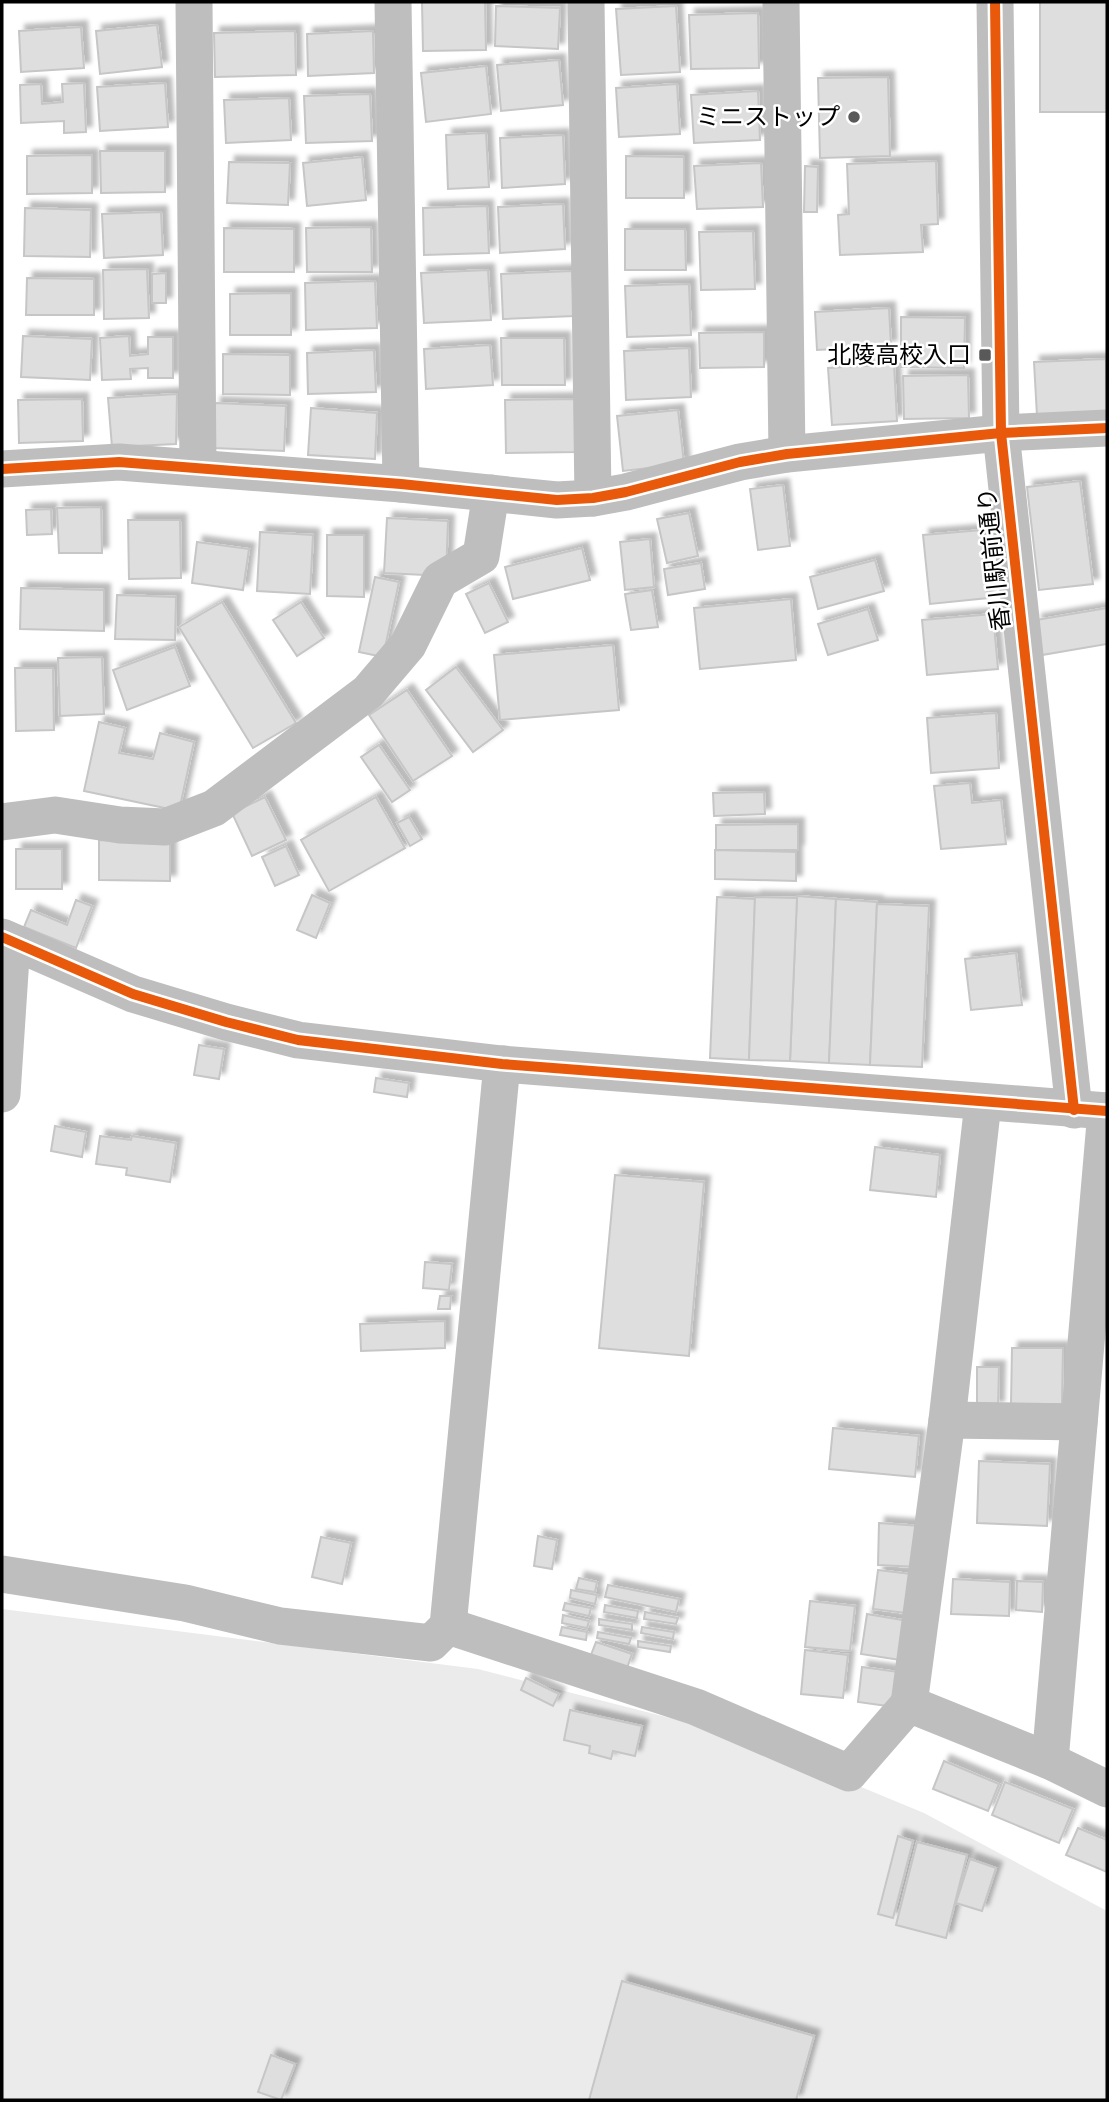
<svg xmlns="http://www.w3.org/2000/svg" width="1109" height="2102" font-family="Rubik,'Noto Sans JP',sans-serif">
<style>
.green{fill:#ebebeb}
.building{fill:#dedede;stroke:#c6c6c6;stroke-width:2;filter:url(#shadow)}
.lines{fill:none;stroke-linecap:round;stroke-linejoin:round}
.minor{stroke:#bebebe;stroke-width:37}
.cycleway-casing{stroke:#fff;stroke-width:15}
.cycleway{stroke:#e8590c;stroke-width:10}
.poi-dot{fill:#595959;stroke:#fff;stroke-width:2.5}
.labels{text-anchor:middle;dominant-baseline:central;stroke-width:5;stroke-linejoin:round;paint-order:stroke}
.poi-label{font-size:24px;fill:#000;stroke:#fff;text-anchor:end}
.street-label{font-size:24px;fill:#000;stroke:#fff}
</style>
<defs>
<filter id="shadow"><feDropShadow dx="6" dy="-6" stdDeviation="2" flood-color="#0004"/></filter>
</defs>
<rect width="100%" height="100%" fill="#fff"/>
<path class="green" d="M 2,1609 L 478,1669 L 733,1734 L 924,1813 L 1107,1911 L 1107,2100 L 2,2100 Z"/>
<g class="building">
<path d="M 422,2 L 485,2 L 486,50 L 423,51 Z"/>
<rect x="1040" y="2" width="67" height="110"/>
<path d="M 496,6 L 560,8 L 558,49 L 495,46 Z"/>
<path d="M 676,6 L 680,72 L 621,75 L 616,9 Z"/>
<path d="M 758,13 L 759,68 L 691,69 L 689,15 Z"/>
<path d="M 157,25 L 162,67 L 100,74 L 96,31 Z"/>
<path d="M 81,27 L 84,68 L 21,72 L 19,31 Z"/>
<path d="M 295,31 L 296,75 L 215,77 L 214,33 Z"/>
<path d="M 373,31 L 374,73 L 308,76 L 307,34 Z"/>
<path d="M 559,60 L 563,105 L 501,111 L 497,65 Z"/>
<path d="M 486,66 L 491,114 L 426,122 L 421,73 Z"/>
<path d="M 888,77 L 890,156 L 820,158 L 818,78 Z"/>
<path d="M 84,83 L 86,132 L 64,133 L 64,121 L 21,123 L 20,85 L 41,84 L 42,104 L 63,102 L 62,84 Z"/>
<path d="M 165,83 L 168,127 L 100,131 L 97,87 Z"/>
<path d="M 677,84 L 680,134 L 619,137 L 616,88 Z"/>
<path d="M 758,91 L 760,140 L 694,143 L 691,95 Z"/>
<path d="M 370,94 L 372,141 L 306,143 L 304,96 Z"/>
<path d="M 289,98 L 291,140 L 226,143 L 224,100 Z"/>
<path d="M 486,133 L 489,187 L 448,189 L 446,135 Z"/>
<path d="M 563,135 L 565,184 L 502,188 L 500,138 Z"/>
<path d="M 100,151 L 165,151 L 165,192 L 101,193 Z"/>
<path d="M 92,155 L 92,193 L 27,194 L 27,156 Z"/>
<path d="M 626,156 L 684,157 L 684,198 L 626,198 Z"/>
<path d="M 362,157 L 366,200 L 307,206 L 303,163 Z"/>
<path d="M 936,161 L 938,224 L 921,225 L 923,252 L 840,255 L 838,215 L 849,214 L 847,164 Z"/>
<path d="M 229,162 L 290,163 L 288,205 L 227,203 Z"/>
<path d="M 761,163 L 763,207 L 697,209 L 694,166 Z"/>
<path d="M 805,166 L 818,167 L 817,212 L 804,212 Z"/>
<path d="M 563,204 L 565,249 L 500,253 L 498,207 Z"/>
<path d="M 487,206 L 489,253 L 424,255 L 423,208 Z"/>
<path d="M 25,208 L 91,210 L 90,257 L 24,256 Z"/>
<path d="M 161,212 L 163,255 L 104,258 L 102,214 Z"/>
<path d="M 371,227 L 372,272 L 307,272 L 306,228 Z"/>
<path d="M 224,228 L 294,229 L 294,272 L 224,272 Z"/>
<path d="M 625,229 L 685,229 L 686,270 L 625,270 Z"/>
<path d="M 753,231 L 755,289 L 701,290 L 699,232 Z"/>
<path d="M 147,269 L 149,318 L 104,319 L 103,270 Z"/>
<path d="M 488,270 L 491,320 L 424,323 L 421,273 Z"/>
<path d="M 572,271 L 574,316 L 503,319 L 501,274 Z"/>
<path d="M 166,273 L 166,303 L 152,303 L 152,274 Z"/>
<path d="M 27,278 L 94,279 L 94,315 L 26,315 Z"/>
<path d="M 375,281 L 377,328 L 306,330 L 305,283 Z"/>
<path d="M 689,284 L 691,335 L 627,337 L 625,286 Z"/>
<path d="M 291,293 L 291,335 L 230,335 L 230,294 Z"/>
<path d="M 889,308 L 891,346 L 817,350 L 815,312 Z"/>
<path d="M 901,317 L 965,318 L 964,368 L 901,367 Z"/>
<path d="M 764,332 L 764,367 L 700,368 L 699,333 Z"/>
<path d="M 23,336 L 92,339 L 90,380 L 21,377 Z"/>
<path d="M 129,336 L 130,356 L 148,354 L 148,337 L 173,337 L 173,378 L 148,378 L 148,368 L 130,369 L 131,379 L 102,380 L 100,338 Z"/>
<path d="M 501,338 L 564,338 L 565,385 L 502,385 Z"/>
<path d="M 490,345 L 493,385 L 426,389 L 424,349 Z"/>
<path d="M 689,348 L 691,397 L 626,400 L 624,351 Z"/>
<path d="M 374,350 L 376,392 L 308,394 L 307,353 Z"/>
<path d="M 223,354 L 290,355 L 290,395 L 223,394 Z"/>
<path d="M 1106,359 L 1107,413 L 1037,416 L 1034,362 Z"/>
<path d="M 894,364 L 897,421 L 832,425 L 828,368 Z"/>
<path d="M 968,375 L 969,418 L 904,419 L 903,376 Z"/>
<path d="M 177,394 L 176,444 L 112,447 L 108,398 Z"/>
<path d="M 82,399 L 83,441 L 19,443 L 18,400 Z"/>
<path d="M 577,399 L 578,452 L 506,453 L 505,400 Z"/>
<path d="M 215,403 L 286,406 L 284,451 L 213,448 Z"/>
<path d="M 311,408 L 377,413 L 375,459 L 308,455 Z"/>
<path d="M 678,410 L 684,464 L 623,471 L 617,416 Z"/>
<path d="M 1080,481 L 1093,584 L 1039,590 L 1027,487 Z"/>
<path d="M 783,485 L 790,546 L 758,550 L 750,489 Z"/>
<path d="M 101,507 L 102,553 L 59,553 L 57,508 Z"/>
<path d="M 51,509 L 52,534 L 27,535 L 26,510 Z"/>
<path d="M 689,513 L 698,556 L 667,563 L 657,519 Z"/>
<path d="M 387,518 L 448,521 L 446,576 L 384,573 Z"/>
<path d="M 128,520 L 180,520 L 181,578 L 129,579 Z"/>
<path d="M 982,530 L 988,598 L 930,604 L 923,535 Z"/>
<path d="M 260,532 L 313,535 L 310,594 L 257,591 Z"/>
<path d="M 327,535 L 364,535 L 364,597 L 327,596 Z"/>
<path d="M 650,539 L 654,587 L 625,590 L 620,542 Z"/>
<path d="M 197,542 L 249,549 L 243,590 L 192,583 Z"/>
<path d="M 582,548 L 590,580 L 513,599 L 505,567 Z"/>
<path d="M 875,560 L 884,591 L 818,609 L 810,577 Z"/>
<path d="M 701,563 L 705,589 L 668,595 L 664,569 Z"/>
<path d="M 375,577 L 399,582 L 383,657 L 359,652 Z"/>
<path d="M 489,583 L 508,622 L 485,633 L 466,594 Z"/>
<path d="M 21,588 L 104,590 L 104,631 L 20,629 Z"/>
<path d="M 652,590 L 658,627 L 631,630 L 625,594 Z"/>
<path d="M 117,595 L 176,597 L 175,640 L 115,639 Z"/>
<path d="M 791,599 L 796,660 L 700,669 L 694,608 Z"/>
<path d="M 222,602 L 296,723 L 253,748 L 179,627 Z"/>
<path d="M 301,602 L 324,638 L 297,656 L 273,620 Z"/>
<path d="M 1107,608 L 1107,644 L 1042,655 L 1036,620 Z"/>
<path d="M 868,609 L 878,640 L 828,655 L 818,624 Z"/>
<path d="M 993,614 L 998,669 L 927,675 L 922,620 Z"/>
<path d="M 613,645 L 619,710 L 500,720 L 494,655 Z"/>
<path d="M 175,647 L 190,686 L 127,710 L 113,670 Z"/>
<path d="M 102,657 L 104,714 L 60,716 L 58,658 Z"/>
<path d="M 456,667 L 503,730 L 473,752 L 426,690 Z"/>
<path d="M 15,668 L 53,668 L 54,730 L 16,731 Z"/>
<path d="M 407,690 L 452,756 L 413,781 L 369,715 Z"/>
<path d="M 996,713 L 999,768 L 931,773 L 927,718 Z"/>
<path d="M 99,722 L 125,728 L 119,753 L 153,759 L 160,733 L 194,742 L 179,811 L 84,791 Z"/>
<path d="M 379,745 L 410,790 L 392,802 L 361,757 Z"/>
<path d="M 970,783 L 972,803 L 1001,800 L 1006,844 L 941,849 L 934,786 Z"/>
<path d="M 764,792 L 765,814 L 714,816 L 713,793 Z"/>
<path d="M 265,797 L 286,840 L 252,856 L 232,813 Z"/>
<path d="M 376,797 L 405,848 L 329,891 L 301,840 Z"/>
<path d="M 409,817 L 422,839 L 410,846 L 397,823 Z"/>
<path d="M 798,824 L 798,850 L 716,850 L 716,825 Z"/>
<path d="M 99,840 L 170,841 L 170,881 L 99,880 Z"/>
<path d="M 286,846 L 299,875 L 275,886 L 262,857 Z"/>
<rect x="16" y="849" width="46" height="40"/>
<path d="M 715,850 L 796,852 L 796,881 L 715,879 Z"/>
<path d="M 312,895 L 330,903 L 316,938 L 297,930 Z"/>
<path d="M 797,896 L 836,899 L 829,1063 L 790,1061 Z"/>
<path d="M 717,897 L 755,899 L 749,1060 L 710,1058 Z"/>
<path d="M 755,897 L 797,898 L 790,1061 L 749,1060 Z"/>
<path d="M 836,899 L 877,902 L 870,1065 L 829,1063 Z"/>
<path d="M 76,900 L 92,906 L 76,948 L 24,927 L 31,910 L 67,925 Z"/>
<path d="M 877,904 L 929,906 L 922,1067 L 870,1065 Z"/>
<path d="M 1016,953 L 1022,1005 L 971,1010 L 965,959 Z"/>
<path d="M 199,1045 L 224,1049 L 219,1079 L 194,1075 Z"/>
<path d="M 376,1078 L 409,1083 L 407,1097 L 374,1092 Z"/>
<path d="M 55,1126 L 86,1132 L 82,1157 L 51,1151 Z"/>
<path d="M 100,1136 L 131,1140 L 132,1136 L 176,1143 L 170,1182 L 126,1175 L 127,1168 L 96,1164 Z"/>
<path d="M 875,1147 L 940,1155 L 936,1197 L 870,1190 Z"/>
<path d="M 615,1175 L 704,1182 L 689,1356 L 599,1348 Z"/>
<path d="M 425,1262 L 452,1264 L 449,1290 L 423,1288 Z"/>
<path d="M 440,1296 L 451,1296 L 450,1309 L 438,1309 Z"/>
<path d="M 445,1321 L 445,1348 L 361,1351 L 360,1324 Z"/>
<path d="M 1012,1348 L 1063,1348 L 1062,1404 L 1011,1404 Z"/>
<path d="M 977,1367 L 999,1367 L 998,1407 L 977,1407 Z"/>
<path d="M 833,1428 L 919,1436 L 915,1477 L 829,1469 Z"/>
<path d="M 979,1461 L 1050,1464 L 1047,1526 L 977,1523 Z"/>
<path d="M 879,1523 L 921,1526 L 919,1567 L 878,1565 Z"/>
<path d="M 538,1536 L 557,1540 L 552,1569 L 534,1566 Z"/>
<path d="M 321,1537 L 351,1543 L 342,1584 L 312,1577 Z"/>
<path d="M 878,1570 L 919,1575 L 914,1614 L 873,1609 Z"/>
<path d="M 579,1578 L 597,1582 L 595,1592 L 576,1589 Z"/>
<path d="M 953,1579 L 1010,1582 L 1009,1616 L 951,1614 Z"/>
<path d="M 1017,1581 L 1043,1582 L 1042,1612 L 1016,1610 Z"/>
<path d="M 608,1585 L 679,1599 L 676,1612 L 605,1597 Z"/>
<path d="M 571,1590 L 597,1595 L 595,1604 L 570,1598 Z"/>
<path d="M 810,1601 L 855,1606 L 850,1651 L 805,1647 Z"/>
<path d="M 565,1603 L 591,1608 L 589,1616 L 563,1610 Z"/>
<path d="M 605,1605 L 638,1611 L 637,1618 L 604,1612 Z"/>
<path d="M 645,1612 L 678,1618 L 676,1624 L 644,1619 Z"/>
<path d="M 867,1614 L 914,1622 L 907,1661 L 861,1654 Z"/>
<path d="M 563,1615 L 589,1621 L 587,1628 L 562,1623 Z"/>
<path d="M 599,1619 L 632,1624 L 632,1630 L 599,1625 Z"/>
<path d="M 562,1627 L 587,1632 L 586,1640 L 560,1635 Z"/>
<path d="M 642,1627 L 674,1632 L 673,1639 L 641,1633 Z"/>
<path d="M 598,1632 L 631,1638 L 629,1644 L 597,1638 Z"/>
<path d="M 638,1641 L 671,1646 L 670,1652 L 638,1647 Z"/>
<path d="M 596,1642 L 632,1654 L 627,1668 L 591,1655 Z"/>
<path d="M 805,1650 L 848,1655 L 843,1698 L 801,1694 Z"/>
<path d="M 862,1667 L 906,1673 L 902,1708 L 858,1702 Z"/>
<path d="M 526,1678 L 559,1694 L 553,1706 L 521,1690 Z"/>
<path d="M 570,1710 L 642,1726 L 635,1756 L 613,1751 L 611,1759 L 589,1753 L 590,1746 L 564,1740 Z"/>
<path d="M 944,1761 L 999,1784 L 988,1811 L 933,1789 Z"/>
<path d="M 1005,1782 L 1073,1809 L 1059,1843 L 992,1815 Z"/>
<path d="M 1078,1828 L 1107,1840 L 1107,1872 L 1066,1855 Z"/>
<path d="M 898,1836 L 913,1841 L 893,1918 L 878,1914 Z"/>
<path d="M 917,1842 L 967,1855 L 946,1938 L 896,1925 Z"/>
<path d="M 970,1859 L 996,1868 L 982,1911 L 956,1903 Z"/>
<path d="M 622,1981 L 814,2036 L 796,2100 L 589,2100 Z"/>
<path d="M 271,2055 L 295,2064 L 281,2100 L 258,2092 Z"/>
</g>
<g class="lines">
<g class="minor">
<path d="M 194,2 L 198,467"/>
<path d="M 393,2 L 401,484"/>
<path d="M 586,2 L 593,498"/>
<path d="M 781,2 L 787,454"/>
<path d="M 995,2 L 1001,433 L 1074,1110"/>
<path d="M 2,469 L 119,462 L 401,484 L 557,500 L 593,498 L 626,492 L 740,462 L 787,454 L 1001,433 L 1107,428"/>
<path d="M 2,822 L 55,815 L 120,825 L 165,827 L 214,808 L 368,692 L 408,645 L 440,580 L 481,556 L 491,493"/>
<path d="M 2,937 L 133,994 L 226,1022 L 298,1040 L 502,1064 L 1107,1111"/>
<path d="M 2,1094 L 12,942"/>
<path d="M 983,1103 L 947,1420 L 909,1704 L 1050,1761 L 1107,1789"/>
<path d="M 947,1420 L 1079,1422"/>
<path d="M 2,1574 L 185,1603 L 280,1626 L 431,1643 L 448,1626 L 502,1064"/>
<path d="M 448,1626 L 696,1707 L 849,1773 L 909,1704"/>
<path d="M 1050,1761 L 1106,1111"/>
</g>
<g class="cycleway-casing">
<g id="cycleway">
<path d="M 995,2 L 1001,433 L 1074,1110"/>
<path d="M 2,469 L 119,462 L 401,484 L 557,500 L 593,498 L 626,492 L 740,462 L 787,454 L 1001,433 L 1107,428"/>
<path d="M 2,937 L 133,994 L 226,1022 L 298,1040 L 502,1064 L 1107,1111"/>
</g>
</g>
<use href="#cycleway" class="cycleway"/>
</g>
<g class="poi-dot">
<circle cx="854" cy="117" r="7"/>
<rect x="978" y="348" width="14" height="14" rx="3.5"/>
</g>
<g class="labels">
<g class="poi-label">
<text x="840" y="117">ミニストップ</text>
<text x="971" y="355">北陵高校入口</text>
</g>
<g class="street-label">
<text transform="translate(994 559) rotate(-96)">香川駅前通り</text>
</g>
</g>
<rect width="1109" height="2102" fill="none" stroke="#000000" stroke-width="7"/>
</svg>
